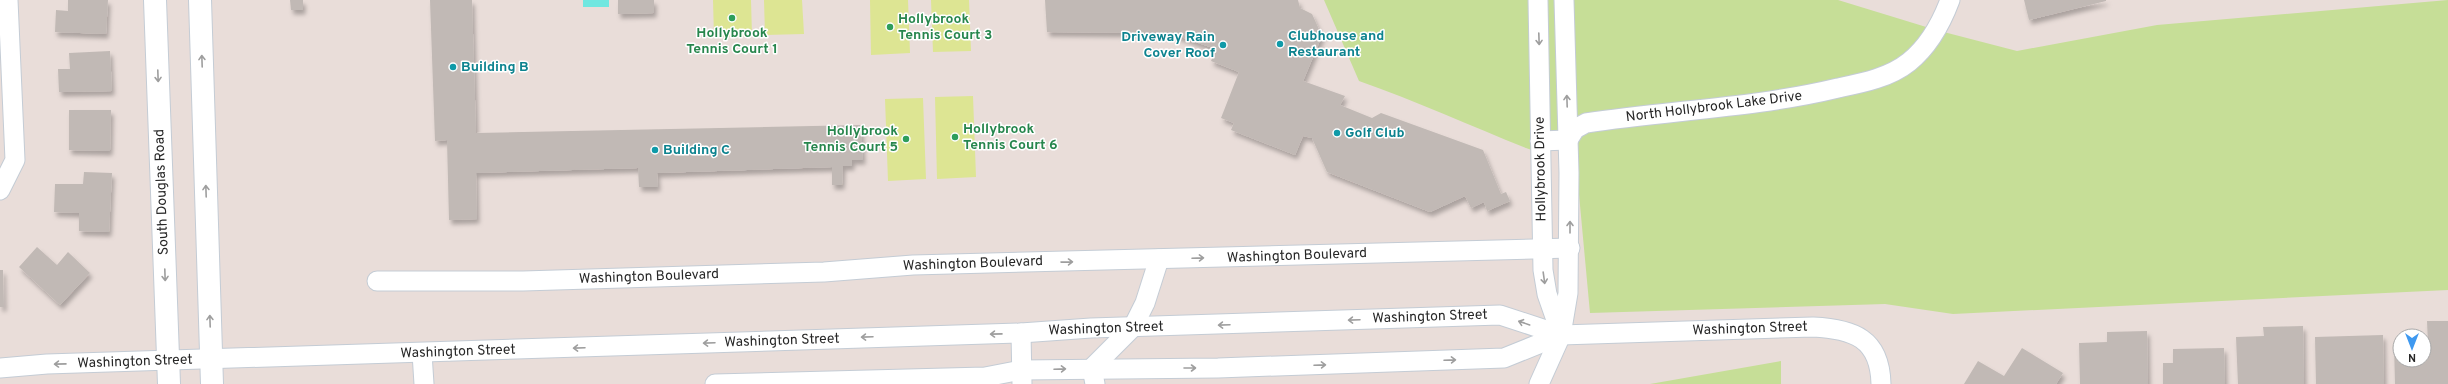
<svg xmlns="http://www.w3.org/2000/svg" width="2448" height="384" font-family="Overpass,sans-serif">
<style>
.green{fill:#c6de97}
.pitch{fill:#dde593}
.water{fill:#70e7e0}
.building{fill:#c1b9b5;filter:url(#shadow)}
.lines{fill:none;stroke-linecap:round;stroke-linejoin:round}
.minor-casing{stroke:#c4ccd5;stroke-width:21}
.secondary-casing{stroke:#c4ccd5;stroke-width:24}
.minor{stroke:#fff;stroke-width:19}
.secondary{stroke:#fff;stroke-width:22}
.oneway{stroke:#9e9e9e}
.leisure-dot{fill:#2e9e5b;stroke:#fff;stroke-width:1.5}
.culture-dot{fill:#0f9aa8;stroke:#fff;stroke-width:1.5}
.labels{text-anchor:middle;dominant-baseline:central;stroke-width:3;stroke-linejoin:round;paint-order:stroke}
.leisure-label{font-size:14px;font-weight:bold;fill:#27864d;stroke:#fff;text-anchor:start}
.culture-label{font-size:14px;font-weight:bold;fill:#0d838f;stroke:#fff;text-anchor:start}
.street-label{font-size:14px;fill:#272727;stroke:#fff}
</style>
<defs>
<filter id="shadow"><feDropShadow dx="2.5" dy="4.5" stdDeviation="2" flood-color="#0004"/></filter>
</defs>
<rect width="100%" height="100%" fill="#e9ddd9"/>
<g class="green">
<path d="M 1324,0 L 1838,0 L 1936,30 L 2017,51 L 2157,25 L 2448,0 L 2448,290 L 1953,314 L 1885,304 L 1590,313 L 1576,162 C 1556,139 1547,156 1526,148 C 1471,126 1416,101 1359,81 Z"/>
<path d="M 1781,361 L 1781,384 L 1650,384 Z"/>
</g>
<g class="pitch">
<path d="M 713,0 L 751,0 L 752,36 L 714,37 Z"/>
<path d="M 764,0 L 802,0 L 804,34 L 765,35 Z"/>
<path d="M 870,0 L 908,0 L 910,53 L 871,55 Z"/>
<path d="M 931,0 L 969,0 L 971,51 L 933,52 Z"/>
<path d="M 973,96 L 976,177 L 937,179 L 935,97 Z"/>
<path d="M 923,98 L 926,179 L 888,181 L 885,99 Z"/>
</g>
<rect class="water" x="583" y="0" width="26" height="7"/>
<g class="building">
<path d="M 68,0 L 108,0 L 106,34 L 55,32 L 56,10 L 68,11 Z"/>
<path d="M 290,0 L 303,0 L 303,10 L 291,10 Z"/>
<path d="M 430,0 L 472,0 L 476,133 L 861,125 L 863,160 L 852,160 L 852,166 L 843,166 L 842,185 L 832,185 L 832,167 L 657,173 L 658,187 L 639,187 L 638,168 L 476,173 L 477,219 L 449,220 L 447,140 L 435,141 Z"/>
<path d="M 618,0 L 654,0 L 654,13 L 618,14 Z"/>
<path d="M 1045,0 L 1298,0 L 1300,8 L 1312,14 L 1322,36 L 1303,81 L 1345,96 L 1340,105 L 1372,118 L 1381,113 L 1483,150 L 1501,194 L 1506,192 L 1510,201 L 1487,211 L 1484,202 L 1471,208 L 1465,196 L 1430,212 L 1327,172 L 1312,138 L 1303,136 L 1295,155 L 1231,130 L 1234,123 L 1221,118 L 1239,72 L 1211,61 L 1216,49 L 1169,33 L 1047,32 Z"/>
<path d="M 2024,0 L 2106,0 L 2106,1 L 2029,20 Z"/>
<path d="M 110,51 L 112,91 L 59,92 L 58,69 L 70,69 L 69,53 Z"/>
<path d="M 69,110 L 111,110 L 110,151 L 69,150 Z"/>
<path d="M 84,172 L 112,173 L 109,232 L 79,231 L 79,213 L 54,212 L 55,184 L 83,184 Z"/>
<path d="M 37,247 L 57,265 L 68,252 L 90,273 L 60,305 L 19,267 Z"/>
<path d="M 0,270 L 3,270 L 4,307 L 0,307 Z"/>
<path d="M 2427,321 L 2448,321 L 2448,384 L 2395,384 L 2394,344 L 2400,344 L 2400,360 L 2424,360 L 2424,344 L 2428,343 Z"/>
<path d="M 2303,326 L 2304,384 L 2238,384 L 2236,337 L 2264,336 L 2263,327 Z"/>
<path d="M 2147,331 L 2148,384 L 2080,384 L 2079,343 L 2107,342 L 2107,332 Z"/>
<path d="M 2383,335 L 2384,384 L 2316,384 L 2315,337 Z"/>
<path d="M 2022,348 L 2063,373 L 2056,384 L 1964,384 L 1978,361 L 2004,376 Z"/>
<path d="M 2224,348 L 2225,384 L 2163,384 L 2163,363 L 2173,363 L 2173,349 Z"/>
</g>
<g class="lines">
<g class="minor-casing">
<g id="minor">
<path d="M 1538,0 L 1543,270 L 1547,294 L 1561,334"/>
<path d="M 1540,141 L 1568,140 L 1575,129 L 1586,123 C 1671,110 1755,108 1838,88 C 1862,83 1889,78 1909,62 C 1929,46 1941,24 1950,0"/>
<path d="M 0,190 L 15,160 L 8,0"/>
<path d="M 377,281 L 523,281 L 824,272 L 913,265 L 1570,248"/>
<path d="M 1021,333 L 1022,384"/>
<path d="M 422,353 L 424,384"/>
<path d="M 0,368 L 47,364 L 1021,333 L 1091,328 L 1500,315 L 1561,335"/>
<path d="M 715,384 L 985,377 L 1021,370 L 1218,368 L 1504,358 L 1561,335 L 1813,327 C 1853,329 1880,338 1881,384"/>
<path d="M 1095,384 L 1092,368 L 1133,327 L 1145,303 L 1159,259"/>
<path d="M 1539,384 L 1561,335 L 1568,293 L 1569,173 L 1564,0"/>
</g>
</g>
<g class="secondary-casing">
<g id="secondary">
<path d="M 155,0 L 169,384"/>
<path d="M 200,0 L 212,384"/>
</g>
</g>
<use href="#minor" class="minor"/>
<use href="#secondary" class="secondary"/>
</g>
<defs><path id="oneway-shaft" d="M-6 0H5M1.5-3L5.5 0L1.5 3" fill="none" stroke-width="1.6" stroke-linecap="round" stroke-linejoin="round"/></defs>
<g class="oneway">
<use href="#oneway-shaft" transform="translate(1539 39) rotate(88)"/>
<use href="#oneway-shaft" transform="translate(202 61) rotate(-92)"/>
<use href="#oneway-shaft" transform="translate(158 76) rotate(88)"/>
<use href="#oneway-shaft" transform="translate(1567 101) rotate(-92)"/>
<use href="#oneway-shaft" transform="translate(206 191) rotate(-92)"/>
<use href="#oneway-shaft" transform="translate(1570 227) rotate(-90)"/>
<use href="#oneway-shaft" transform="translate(1198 258) rotate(-2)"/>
<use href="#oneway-shaft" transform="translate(1067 262) rotate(-1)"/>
<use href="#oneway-shaft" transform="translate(165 275) rotate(88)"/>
<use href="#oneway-shaft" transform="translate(1544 278) rotate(82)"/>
<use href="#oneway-shaft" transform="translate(1354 320) rotate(178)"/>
<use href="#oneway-shaft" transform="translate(210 321) rotate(-92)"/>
<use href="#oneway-shaft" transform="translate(1524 323) rotate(-161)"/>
<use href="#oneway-shaft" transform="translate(1224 325) rotate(178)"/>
<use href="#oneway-shaft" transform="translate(996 334) rotate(179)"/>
<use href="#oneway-shaft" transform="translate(867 337) rotate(178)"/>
<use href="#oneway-shaft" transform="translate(709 343) rotate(178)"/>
<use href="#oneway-shaft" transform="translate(579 348) rotate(178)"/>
<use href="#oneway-shaft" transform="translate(1450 360) rotate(-2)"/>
<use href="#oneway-shaft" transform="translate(60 364) rotate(179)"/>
<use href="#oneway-shaft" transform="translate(1320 365) rotate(-2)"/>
<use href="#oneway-shaft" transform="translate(1190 368)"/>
<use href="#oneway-shaft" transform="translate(1060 369) rotate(-2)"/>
</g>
<g class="leisure-dot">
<circle cx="732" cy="18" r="4"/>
<circle cx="890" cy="27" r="4"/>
<circle cx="955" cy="137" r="4"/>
<circle cx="906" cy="139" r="4"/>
</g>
<g class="culture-dot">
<circle cx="1280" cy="44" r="4"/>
<circle cx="1223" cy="45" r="4"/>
<circle cx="453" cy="67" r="4"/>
<circle cx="1337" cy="133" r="4"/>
<circle cx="655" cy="150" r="4"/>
</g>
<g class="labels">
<g class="leisure-label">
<text x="898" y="19">Hollybrook<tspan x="898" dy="16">Tennis Court 3</tspan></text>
<text x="732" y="33" text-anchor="middle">Hollybrook<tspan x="732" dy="16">Tennis Court 1</tspan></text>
<text x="963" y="129">Hollybrook<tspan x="963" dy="16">Tennis Court 6</tspan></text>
<text x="898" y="131" text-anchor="end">Hollybrook<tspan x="898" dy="16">Tennis Court 5</tspan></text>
</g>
<g class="culture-label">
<text x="1288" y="36">Clubhouse and<tspan x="1288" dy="16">Restaurant</tspan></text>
<text x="1215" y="37" text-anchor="end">Driveway Rain<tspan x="1215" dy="16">Cover Roof</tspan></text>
<text x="461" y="67">Building B</text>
<text x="1345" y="133">Golf Club</text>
<text x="663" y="150">Building C</text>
</g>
<g class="street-label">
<text transform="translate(1714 107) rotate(-7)">North Hollybrook Lake Drive</text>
<text transform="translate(1541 169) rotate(-91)">Hollybrook Drive</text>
<text transform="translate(162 192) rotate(-92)">South Douglas Road</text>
<text transform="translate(1297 256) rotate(-2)">Washington Boulevard</text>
<text transform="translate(973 264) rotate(-2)">Washington Boulevard</text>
<text transform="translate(649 277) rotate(-2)">Washington Boulevard</text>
<text transform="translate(1430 317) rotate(-2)">Washington Street</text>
<text transform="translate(1106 329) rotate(-2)">Washington Street</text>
<text transform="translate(1750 329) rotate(-2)">Washington Street</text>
<text transform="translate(782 341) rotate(-2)">Washington Street</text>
<text transform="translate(458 352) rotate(-2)">Washington Street</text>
<text transform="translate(135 362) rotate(-2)">Washington Street</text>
</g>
</g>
<g transform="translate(2412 348) rotate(180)"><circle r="19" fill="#ffffff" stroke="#a9a9a9"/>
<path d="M0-3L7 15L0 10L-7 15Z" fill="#3f99f0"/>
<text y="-6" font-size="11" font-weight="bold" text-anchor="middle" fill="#272727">N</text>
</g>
</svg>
